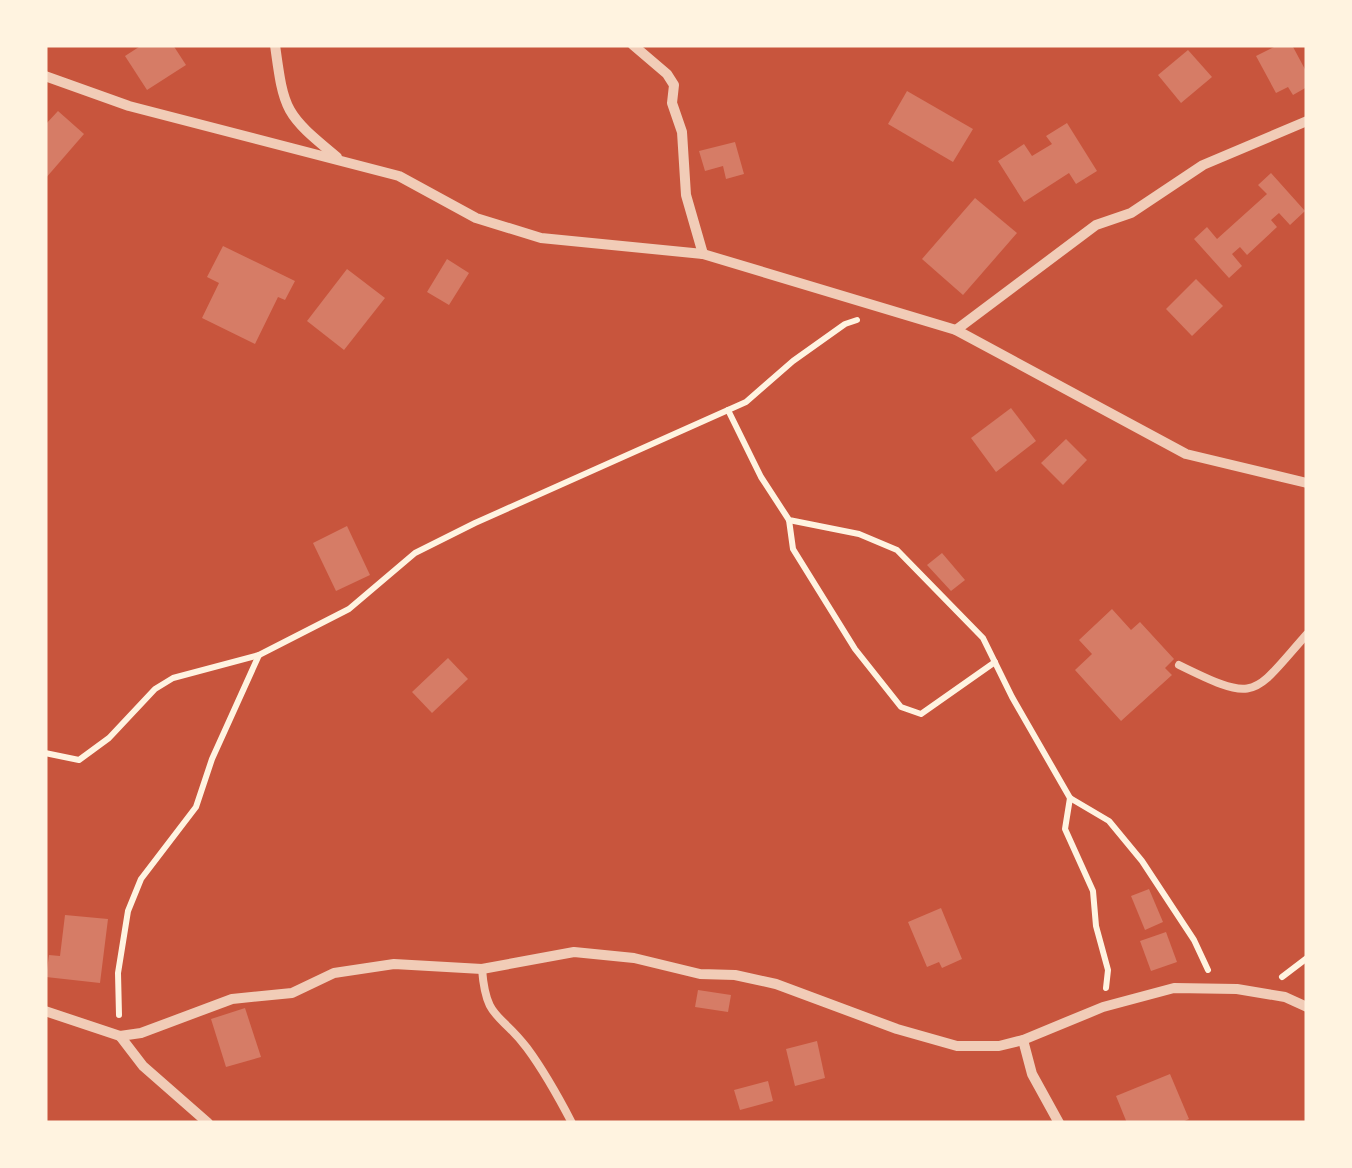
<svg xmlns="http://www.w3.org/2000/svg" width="1352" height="1168" font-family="Quicksand,sans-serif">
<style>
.building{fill:#d67c66}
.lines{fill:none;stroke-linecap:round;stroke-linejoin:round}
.path{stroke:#fff3e0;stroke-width:6}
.service{stroke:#f1ccb7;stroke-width:8}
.minor{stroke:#f1ccb7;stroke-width:10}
</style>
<rect width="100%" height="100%" fill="#c8553d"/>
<g class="building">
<path d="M 142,45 L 173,45 L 186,65 L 147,90 L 125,56 Z"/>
<path d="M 1278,45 L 1292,45 L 1307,73 L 1307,87 L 1293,95 L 1288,87 L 1276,93 L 1256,56 Z"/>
<path d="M 1188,50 L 1212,77 L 1181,103 L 1158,75 Z"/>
<path d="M 907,91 L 973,129 L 953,162 L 888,124 Z"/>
<path d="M 58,111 L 84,134 L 45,179 L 45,125 Z"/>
<path d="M 1067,123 L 1097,171 L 1076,184 L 1069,173 L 1024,202 L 998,161 L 1024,144 L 1032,156 L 1052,144 L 1046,136 Z"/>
<path d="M 735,142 L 744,174 L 726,179 L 723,166 L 705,171 L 699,151 Z"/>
<path d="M 1271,173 L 1305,211 L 1290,225 L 1279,213 L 1271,220 L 1277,227 L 1247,255 L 1240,247 L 1232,254 L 1242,266 L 1229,278 L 1194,239 L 1207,227 L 1217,239 L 1267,194 L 1258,185 Z"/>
<path d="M 975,198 L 1017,233 L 963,295 L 922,259 Z"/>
<path d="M 223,246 L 295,281 L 285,300 L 278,297 L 255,344 L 202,318 L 219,283 L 207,277 Z"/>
<path d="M 447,259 L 469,273 L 449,305 L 427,292 Z"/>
<path d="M 347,269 L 385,298 L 344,350 L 307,321 Z"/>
<path d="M 1196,279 L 1223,306 L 1192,336 L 1166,309 Z"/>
<path d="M 1011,408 L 1036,441 L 996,472 L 971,438 Z"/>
<path d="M 1066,439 L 1087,460 L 1063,485 L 1041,463 Z"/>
<path d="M 347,526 L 370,575 L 336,591 L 313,543 Z"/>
<path d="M 942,553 L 965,580 L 951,591 L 927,565 Z"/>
<path d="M 1112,609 L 1131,630 L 1140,622 L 1174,659 L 1165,668 L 1172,675 L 1121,721 L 1075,670 L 1092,654 L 1079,640 Z"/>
<path d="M 448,658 L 468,679 L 432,713 L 412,692 Z"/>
<path d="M 1149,889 L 1163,922 L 1145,930 L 1131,896 Z"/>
<path d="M 941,908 L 962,959 L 942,968 L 939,962 L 927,967 L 908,922 Z"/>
<path d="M 65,915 L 108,919 L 100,983 L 46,977 L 49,955 L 60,956 Z"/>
<path d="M 1166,932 L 1177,962 L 1151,971 L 1140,941 Z"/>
<path d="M 698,990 L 731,995 L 728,1012 L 695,1007 Z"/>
<path d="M 245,1008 L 261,1057 L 226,1067 L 211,1019 Z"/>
<path d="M 817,1041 L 825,1078 L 795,1086 L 786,1049 Z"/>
<path d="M 1170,1074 L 1189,1119 L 1180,1123 L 1127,1123 L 1116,1096 Z"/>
<path d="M 768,1081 L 773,1101 L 740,1110 L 734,1090 Z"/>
</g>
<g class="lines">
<g class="path">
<path d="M 728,410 L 761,477 L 789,520 L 859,534 L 897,550 L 983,638 L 1012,697 L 1070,798 L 1109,821 L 1142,861 L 1194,940 L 1208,970"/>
<path d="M 789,520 L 793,549 L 855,649 L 901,707 L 921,714 L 995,662"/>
<path d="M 45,753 L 79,760 L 109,738 L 155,689 L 173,678 L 259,655 L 349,609 L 415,553 L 475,523 L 746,402 L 793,361 L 845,324 L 857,320"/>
<path d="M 1070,798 L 1065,829 L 1093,891 L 1096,926 L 1108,970 L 1106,988"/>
<path d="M 1282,977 L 1307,958"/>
<path d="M 119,1015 L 118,973 L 128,911 L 141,879 L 196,807 L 212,759 L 259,655"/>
</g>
<g class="service">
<path d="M 1179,665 C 1258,704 1252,696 1307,634"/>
<path d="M 482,969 C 486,1021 500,1012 527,1048 C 544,1071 559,1098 572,1123"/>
</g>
<g class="minor">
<path d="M 275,45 C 284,112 285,114 337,157"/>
<path d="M 633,45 L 667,74 L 674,85 L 672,103 L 682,132 L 686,195 L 703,254"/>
<path d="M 45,76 L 129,106 L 399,176 L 476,218 L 541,238 L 703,254 L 956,330 L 1186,454 L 1307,483"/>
<path d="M 956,330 L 1096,225 L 1131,213 L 1203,165 L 1307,121"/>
<path d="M 45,1011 L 120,1036 L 141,1033 L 232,999 L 292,993 L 334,973 L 394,964 L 482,969 L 574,952 L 634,958 L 700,974 L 735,975 L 776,984 L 897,1029 L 957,1046 L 999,1046 L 1023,1040 L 1103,1007 L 1174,988 L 1237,989 L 1285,997 L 1307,1007"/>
<path d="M 120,1036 L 143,1066 L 208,1123"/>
<path d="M 1023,1040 L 1032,1074 L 1059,1123"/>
</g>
</g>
<rect width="1352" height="1168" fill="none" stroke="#fff3e0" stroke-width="95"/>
</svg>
